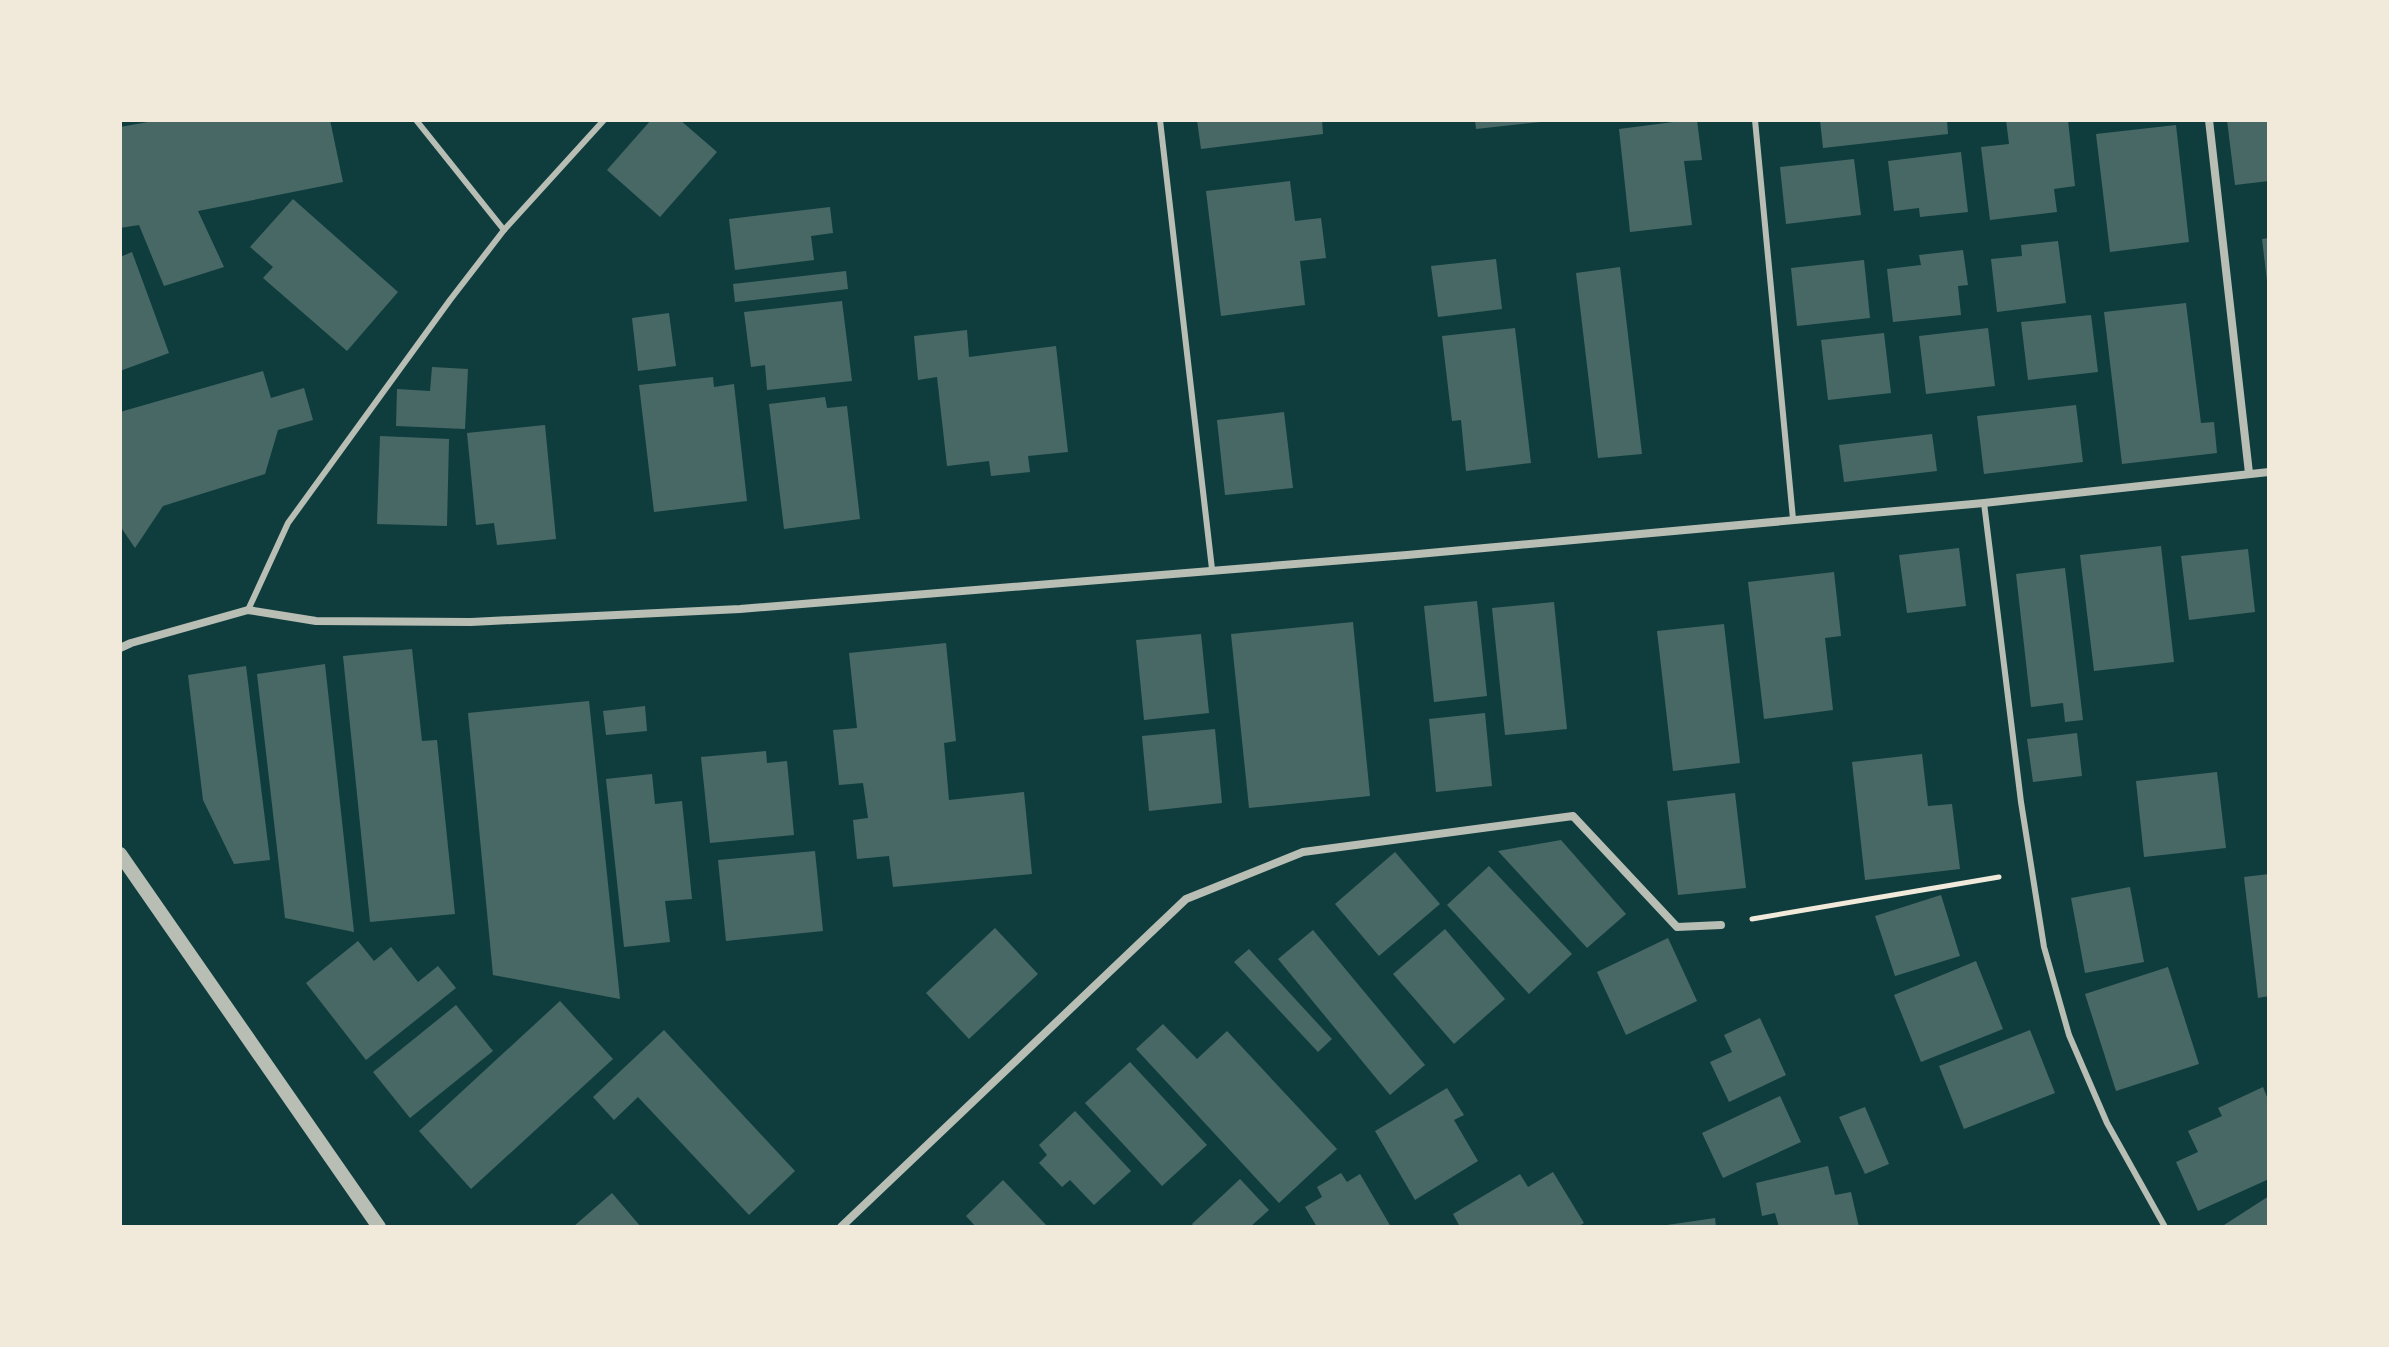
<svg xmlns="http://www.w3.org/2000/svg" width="2389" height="1347" font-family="'Source Sans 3',sans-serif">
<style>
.building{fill:#486865}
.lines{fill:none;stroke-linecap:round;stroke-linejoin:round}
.path{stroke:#f1e9da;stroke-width:5}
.service{stroke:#b8beb3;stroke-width:6}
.minor{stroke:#b8beb3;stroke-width:8}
.tertiary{stroke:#b8beb3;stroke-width:14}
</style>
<rect width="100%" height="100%" fill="#0f3d3e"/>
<g class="building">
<path d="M 159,120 L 330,120 L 343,182 L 198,211 L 224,267 L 164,286 L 139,225 L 120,228 L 120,127 Z"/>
<path d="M 651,120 L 680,120 L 717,152 L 660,217 L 607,170 Z"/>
<path d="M 1197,120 L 1322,120 L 1323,134 L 1201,149 Z"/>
<path d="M 1475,120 L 1541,120 L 1541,122 L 1476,129 Z"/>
<path d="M 1689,120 L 1697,120 L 1702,160 L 1684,161 L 1692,225 L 1630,232 L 1619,129 Z"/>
<path d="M 1820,120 L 1947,120 L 1948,134 L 1823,148 Z"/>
<path d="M 2006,120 L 2068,120 L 2075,186 L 2054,189 L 2057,212 L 1990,220 L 1981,147 L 2009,144 Z"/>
<path d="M 2227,120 L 2269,120 L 2269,181 L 2235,185 Z"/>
<path d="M 2176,125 L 2189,242 L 2110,252 L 2096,134 Z"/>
<path d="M 1961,152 L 1968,212 L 1920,217 L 1919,208 L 1894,211 L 1888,161 Z"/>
<path d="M 1854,159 L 1861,215 L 1786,224 L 1780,167 Z"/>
<path d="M 1290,181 L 1295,221 L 1321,218 L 1326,258 L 1300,261 L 1305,305 L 1221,316 L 1206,191 Z"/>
<path d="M 293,199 L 398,292 L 347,351 L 263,278 L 273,267 L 250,247 Z"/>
<path d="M 830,207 L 833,233 L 811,236 L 814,260 L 735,270 L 729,219 Z"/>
<path d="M 2269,238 L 2269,281 L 2267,281 L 2262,239 Z"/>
<path d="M 2058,241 L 2066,303 L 1997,312 L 1991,259 L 2022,256 L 2021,245 Z"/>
<path d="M 1963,250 L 1968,285 L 1958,286 L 1961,315 L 1893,322 L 1887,269 L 1921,265 L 1919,255 Z"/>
<path d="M 132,252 L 169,353 L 120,371 L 120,257 Z"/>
<path d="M 1496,259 L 1502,309 L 1438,317 L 1431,266 Z"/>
<path d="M 1864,260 L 1870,318 L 1797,326 L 1791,268 Z"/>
<path d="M 1620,267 L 1642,454 L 1598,458 L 1576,273 Z"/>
<path d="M 846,271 L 848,289 L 735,302 L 733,284 Z"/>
<path d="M 842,301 L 852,381 L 767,390 L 765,365 L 751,367 L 744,312 Z"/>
<path d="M 2186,303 L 2201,423 L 2214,422 L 2217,453 L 2122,464 L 2104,312 Z"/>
<path d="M 669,313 L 676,366 L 638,371 L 632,318 Z"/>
<path d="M 2091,315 L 2098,372 L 2028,380 L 2021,322 Z"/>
<path d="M 1515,328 L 1531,463 L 1466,471 L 1461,420 L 1452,421 L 1442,336 Z"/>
<path d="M 1988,328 L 1995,386 L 1926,394 L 1919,336 Z"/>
<path d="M 967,330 L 969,357 L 1056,346 L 1068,452 L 1028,456 L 1030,472 L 991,476 L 989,461 L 947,466 L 937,377 L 918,380 L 914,336 Z"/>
<path d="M 1884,333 L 1891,393 L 1828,400 L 1821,340 Z"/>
<path d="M 432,367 L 468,369 L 465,429 L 396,426 L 397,389 L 430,391 Z"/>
<path d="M 263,371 L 271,398 L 304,388 L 313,420 L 278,430 L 265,474 L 163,506 L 135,548 L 120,526 L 120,412 Z"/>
<path d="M 713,377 L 714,387 L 734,384 L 747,501 L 654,512 L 639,385 Z"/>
<path d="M 825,397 L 827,408 L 847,406 L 860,519 L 784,529 L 769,404 Z"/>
<path d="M 2076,405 L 2083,462 L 1984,474 L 1977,416 Z"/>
<path d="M 1284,412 L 1293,488 L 1225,495 L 1217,420 Z"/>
<path d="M 545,425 L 556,539 L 497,545 L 494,523 L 476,525 L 467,433 Z"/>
<path d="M 1932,434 L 1937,471 L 1844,482 L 1839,445 Z"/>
<path d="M 380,436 L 449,439 L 447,526 L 377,524 Z"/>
<path d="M 2161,546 L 2174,662 L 2094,671 L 2080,555 Z"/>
<path d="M 1959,548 L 1966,606 L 1907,613 L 1899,555 Z"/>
<path d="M 2248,549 L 2255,612 L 2189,620 L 2181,556 Z"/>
<path d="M 2065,568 L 2083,720 L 2065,722 L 2063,703 L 2031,707 L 2016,574 Z"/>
<path d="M 1834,572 L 1841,636 L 1825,638 L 1833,710 L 1764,719 L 1748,582 Z"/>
<path d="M 1477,601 L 1487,696 L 1434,702 L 1424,606 Z"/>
<path d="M 1554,602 L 1567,729 L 1505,735 L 1492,608 Z"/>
<path d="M 1353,622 L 1370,796 L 1249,808 L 1231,634 Z"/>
<path d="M 1724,624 L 1740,763 L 1673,771 L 1657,631 Z"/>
<path d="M 1201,634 L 1209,713 L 1144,720 L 1136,640 Z"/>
<path d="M 946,643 L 956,741 L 944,743 L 949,800 L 1024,792 L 1032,874 L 893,887 L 889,856 L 857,859 L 853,820 L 868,818 L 863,783 L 839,785 L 833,730 L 857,728 L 849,653 Z"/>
<path d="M 412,649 L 422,741 L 437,740 L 455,914 L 370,922 L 343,656 Z"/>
<path d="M 325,664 L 354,932 L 285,918 L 257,674 Z"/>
<path d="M 246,666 L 270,860 L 234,864 L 203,800 L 188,675 Z"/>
<path d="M 589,701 L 620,999 L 493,975 L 468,713 Z"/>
<path d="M 645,706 L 647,731 L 606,735 L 603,711 Z"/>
<path d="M 1485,713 L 1492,786 L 1436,792 L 1429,719 Z"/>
<path d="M 1215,729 L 1222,803 L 1149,811 L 1142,736 Z"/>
<path d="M 2077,733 L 2082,776 L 2033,782 L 2027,739 Z"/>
<path d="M 766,751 L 767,763 L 787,761 L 794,835 L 710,843 L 701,757 Z"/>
<path d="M 1922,754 L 1928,806 L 1952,804 L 1960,869 L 1865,880 L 1852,762 Z"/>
<path d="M 2217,772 L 2226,848 L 2144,857 L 2136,781 Z"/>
<path d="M 652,774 L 655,804 L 682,801 L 692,899 L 665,901 L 670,942 L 624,947 L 606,779 Z"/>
<path d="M 1735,793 L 1746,888 L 1678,895 L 1667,801 Z"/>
<path d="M 1561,840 L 1626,914 L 1587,948 L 1498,851 Z"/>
<path d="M 815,851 L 823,931 L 726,941 L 718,860 Z"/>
<path d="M 1395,852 L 1440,904 L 1379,956 L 1335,904 Z"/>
<path d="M 1489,866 L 1572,954 L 1529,994 L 1447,905 Z"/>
<path d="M 2269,874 L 2269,996 L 2258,998 L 2244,877 Z"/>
<path d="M 2130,887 L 2144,962 L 2085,973 L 2071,898 Z"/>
<path d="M 1941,895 L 1960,956 L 1895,976 L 1875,916 Z"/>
<path d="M 995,928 L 1038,974 L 969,1039 L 926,993 Z"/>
<path d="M 1445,929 L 1505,999 L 1454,1044 L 1393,974 Z"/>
<path d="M 1313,930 L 1425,1065 L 1390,1095 L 1278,959 Z"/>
<path d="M 1668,938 L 1697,1001 L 1626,1035 L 1597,972 Z"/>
<path d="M 358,941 L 374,961 L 391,947 L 418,982 L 438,966 L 456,988 L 366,1060 L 306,983 Z"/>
<path d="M 1249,949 L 1332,1039 L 1318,1052 L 1234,962 Z"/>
<path d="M 1976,961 L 2003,1029 L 1921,1062 L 1894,995 Z"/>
<path d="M 2168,967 L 2199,1064 L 2116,1091 L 2085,994 Z"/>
<path d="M 560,1001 L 613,1059 L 471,1189 L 419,1131 Z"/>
<path d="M 456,1005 L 493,1051 L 410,1118 L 373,1072 Z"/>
<path d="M 1760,1018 L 1786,1075 L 1729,1102 L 1710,1062 L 1732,1052 L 1724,1035 Z"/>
<path d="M 1163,1024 L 1197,1059 L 1227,1031 L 1337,1149 L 1279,1203 L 1136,1049 Z"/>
<path d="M 664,1030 L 795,1171 L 749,1215 L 638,1097 L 614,1120 L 593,1097 Z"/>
<path d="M 2030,1030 L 2055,1093 L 1964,1129 L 1939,1066 Z"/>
<path d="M 1130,1062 L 1207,1145 L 1162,1186 L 1085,1103 Z"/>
<path d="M 2263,1087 L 2269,1102 L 2269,1179 L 2198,1211 L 2176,1162 L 2198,1152 L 2188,1131 L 2222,1116 L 2218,1108 Z"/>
<path d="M 1447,1088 L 1464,1115 L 1454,1120 L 1478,1161 L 1415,1200 L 1375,1131 Z"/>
<path d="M 1780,1096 L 1801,1142 L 1723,1178 L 1702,1133 Z"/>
<path d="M 1865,1107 L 1889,1164 L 1865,1174 L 1839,1117 Z"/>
<path d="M 1075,1111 L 1131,1171 L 1094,1205 L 1070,1180 L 1062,1187 L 1039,1163 L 1047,1155 L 1039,1145 Z"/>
<path d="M 1828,1166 L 1835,1195 L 1851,1192 L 1859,1227 L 1779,1227 L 1775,1213 L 1762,1216 L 1756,1183 Z"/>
<path d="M 1553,1172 L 1584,1223 L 1577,1227 L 1460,1227 L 1453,1214 L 1520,1174 L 1528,1187 Z"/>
<path d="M 1341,1173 L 1347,1182 L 1360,1174 L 1391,1227 L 1317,1227 L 1305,1207 L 1322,1197 L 1317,1187 Z"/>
<path d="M 1240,1179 L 1269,1210 L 1250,1227 L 1194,1227 L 1192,1224 Z"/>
<path d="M 1003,1180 L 1048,1227 L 976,1227 L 966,1216 Z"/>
<path d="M 612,1193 L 641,1227 L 573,1227 Z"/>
<path d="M 2269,1196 L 2269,1227 L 2221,1227 Z"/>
<path d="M 1715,1218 L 1716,1227 L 1668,1227 L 1667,1225 Z"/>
</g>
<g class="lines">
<path class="path" d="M 1752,919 L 1999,877"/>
<g class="service">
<path d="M 416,120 L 504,230"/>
<path d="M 1160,120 L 1212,569"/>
<path d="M 1755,120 L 1793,519"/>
<path d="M 1984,503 L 2021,802 L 2044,947 L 2069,1035 L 2107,1123 L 2165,1227"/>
<path d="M 248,610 L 288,523 L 450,300 L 504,230 L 604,120"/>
</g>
<g class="minor">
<path d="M 2209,120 L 2249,473"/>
<path d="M 120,648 L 131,643 L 248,610 L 316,621 L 471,622 L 740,609 L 1407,555 L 1984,503 L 2269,472"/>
<path d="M 841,1227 L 1186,899 L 1303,852 L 1573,816 L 1677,927 L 1721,925"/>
</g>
<path class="tertiary" d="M 120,854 L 379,1227"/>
</g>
<rect width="2389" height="1347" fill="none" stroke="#f1e9da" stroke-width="244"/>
</svg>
